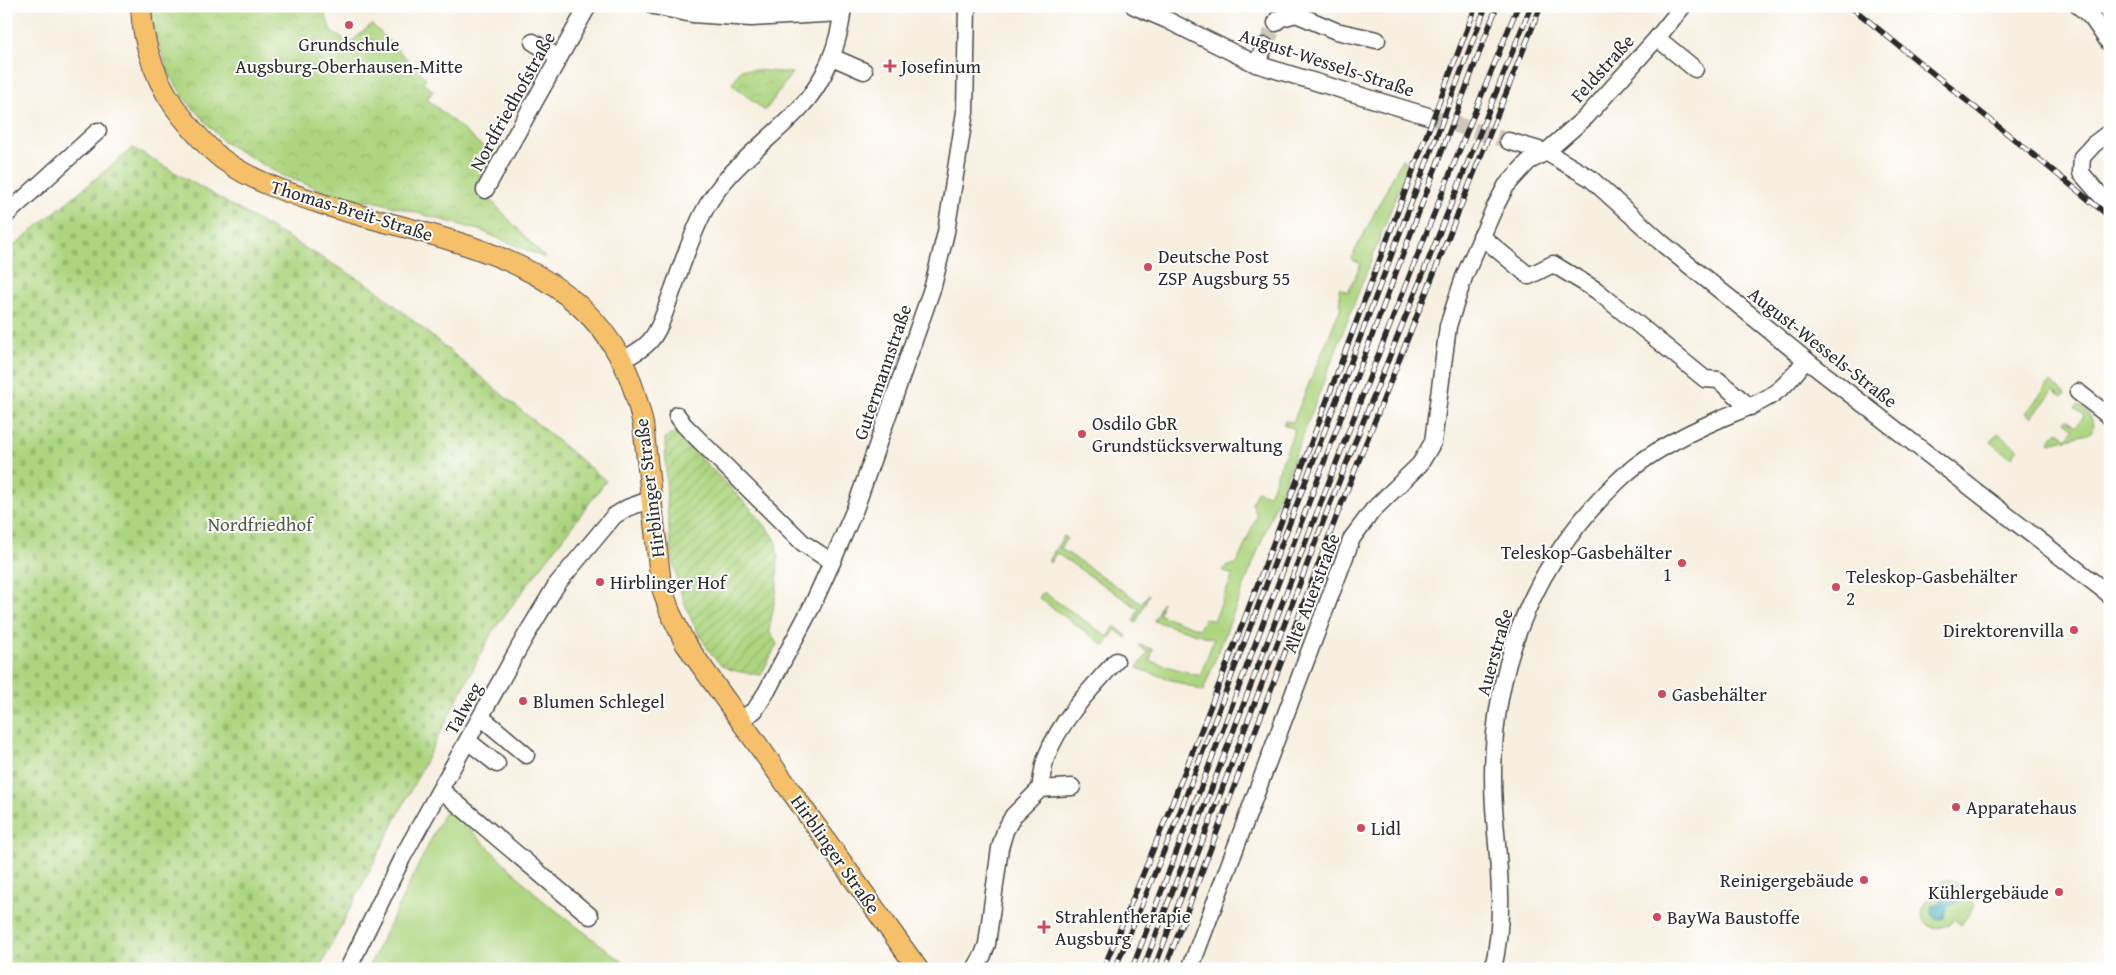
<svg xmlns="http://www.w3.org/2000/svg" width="2116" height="975" font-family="'Gentium Book Plus',serif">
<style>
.grass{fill:#add57f;stroke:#6c8055}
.cemetery{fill:url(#cemetery-stones);stroke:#6c8055}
.park{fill:url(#park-crowns);stroke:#6c8055}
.garden{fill:url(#garden-furrows);stroke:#6c8055}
.water{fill:url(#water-waves);stroke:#366c76}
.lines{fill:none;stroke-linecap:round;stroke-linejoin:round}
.minor-tunnel{stroke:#cec8bb;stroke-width:16;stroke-dasharray:16 8;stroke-linecap:butt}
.minor-casing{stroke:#4a4846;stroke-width:19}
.major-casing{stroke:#4a4846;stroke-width:22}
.minor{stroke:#fff;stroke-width:16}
.major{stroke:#f6c06b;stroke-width:20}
.rail-casing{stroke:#2b2b2b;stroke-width:5.5}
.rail{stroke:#fff;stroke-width:4;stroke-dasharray:11;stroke-linecap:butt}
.poi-dot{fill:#d1495b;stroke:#fff;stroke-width:2}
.labels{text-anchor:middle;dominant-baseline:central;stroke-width:4;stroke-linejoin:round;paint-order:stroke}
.poi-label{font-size:19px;fill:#2b2b2b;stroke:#fff;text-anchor:start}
.street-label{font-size:19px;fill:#2b2b2b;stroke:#fff}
.park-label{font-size:19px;fill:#525e44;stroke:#fff}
</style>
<defs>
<pattern id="cemetery-stones" width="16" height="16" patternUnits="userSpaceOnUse" patternTransform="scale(1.25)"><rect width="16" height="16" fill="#add57f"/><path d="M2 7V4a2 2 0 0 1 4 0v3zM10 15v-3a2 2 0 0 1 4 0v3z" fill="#95b76e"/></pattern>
<pattern id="park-crowns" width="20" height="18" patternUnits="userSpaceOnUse" patternTransform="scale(1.25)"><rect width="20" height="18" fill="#add57f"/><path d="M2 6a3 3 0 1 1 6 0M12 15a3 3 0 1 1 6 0" fill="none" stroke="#95b76e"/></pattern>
<pattern id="garden-furrows" width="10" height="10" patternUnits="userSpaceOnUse" patternTransform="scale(1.25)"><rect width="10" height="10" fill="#add57f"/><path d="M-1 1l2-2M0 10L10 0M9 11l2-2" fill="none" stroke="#95b76e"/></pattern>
<pattern id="water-waves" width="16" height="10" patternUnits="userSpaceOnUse" patternTransform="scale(1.25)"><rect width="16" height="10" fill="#41adc0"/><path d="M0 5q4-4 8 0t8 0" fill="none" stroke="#378d9c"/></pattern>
</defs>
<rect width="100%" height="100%" fill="#fff"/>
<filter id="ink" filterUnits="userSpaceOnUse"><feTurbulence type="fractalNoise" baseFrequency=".02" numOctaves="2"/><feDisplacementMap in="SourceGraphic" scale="10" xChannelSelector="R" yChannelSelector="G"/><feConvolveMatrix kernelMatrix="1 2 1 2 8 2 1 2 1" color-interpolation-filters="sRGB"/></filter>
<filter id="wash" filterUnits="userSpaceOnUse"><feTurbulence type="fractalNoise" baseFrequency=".0096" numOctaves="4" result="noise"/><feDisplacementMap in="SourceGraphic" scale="20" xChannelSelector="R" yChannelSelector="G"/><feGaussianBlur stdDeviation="1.12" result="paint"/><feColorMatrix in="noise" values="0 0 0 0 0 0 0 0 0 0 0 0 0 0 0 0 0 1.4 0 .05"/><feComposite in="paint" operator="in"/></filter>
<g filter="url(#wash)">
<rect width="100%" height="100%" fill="#f7efdf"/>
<g class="grass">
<path d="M 1402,159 L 1409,163 L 1203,691 L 1137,668 L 1148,653 L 1139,645 L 1153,649 L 1150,661 L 1200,676 L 1214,639 L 1154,621 L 1162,602 L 1160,615 L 1199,629 L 1205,618 L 1214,621 L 1233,575 L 1222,571 L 1226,567 L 1237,563 L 1257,516 L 1252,503 L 1257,491 L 1269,495 L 1295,429 L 1283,424 L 1285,421 L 1293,422 L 1341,307 L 1339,288 L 1348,292 L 1361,264 L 1351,259 Z"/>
<path d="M 2050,382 L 2065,394 L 2062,397 L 2053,391 L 2032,417 L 2026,413 Z"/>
<path d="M 2079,405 C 2088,412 2095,419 2092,431 L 2088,434 L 2050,443 L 2049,441 L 2058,431 L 2067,438 L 2074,429 L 2065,422 L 2067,419 L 2076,426 L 2084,416 L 2075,408 Z"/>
<path d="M 1998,433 L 2018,449 L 2011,458 L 1991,442 Z"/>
<path d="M 1064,536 L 1067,538 L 1060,548 L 1141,603 L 1149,594 L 1136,623 L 1133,621 L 1139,609 L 1056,553 L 1050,563 L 1048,561 Z"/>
<path d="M 1043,592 L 1108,637 L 1115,626 L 1126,635 L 1127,638 L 1115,630 L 1105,646 L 1039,598 Z"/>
<path d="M 447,807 L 541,899 L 632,969 L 372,969 L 369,966 Z"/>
<path d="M 1945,880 C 1958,879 1970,895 1975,905 L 1961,925 L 1954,919 C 1943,932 1922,931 1922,912 C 1923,905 1928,900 1931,894 C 1935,889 1938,883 1945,880 Z"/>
</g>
<path class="cemetery" d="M 133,148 L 374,288 L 606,481 L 492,632 L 319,969 L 6,969 L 6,252 Z"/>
<g class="park">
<path d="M 150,6 L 322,6 L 332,33 L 351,42 L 372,24 L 426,78 L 423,82 L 433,91 L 427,99 L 497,159 L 484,193 L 545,258 L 479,230 L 374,201 L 345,198 L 281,175 L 224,142 L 183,97 L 168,71 L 151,19 Z"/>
<path d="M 741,69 L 792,73 L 765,111 L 732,84 Z"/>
</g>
<path class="garden" d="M 679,430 L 700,451 L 698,455 L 754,512 L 775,538 L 778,557 L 777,587 L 769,631 L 777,644 L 761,675 C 750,673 732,672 723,666 C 714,659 708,649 702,639 C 665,580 667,506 665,438 Z"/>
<path class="water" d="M 1951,890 L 1958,896 L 1957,903 L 1948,906 L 1944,918 C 1939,921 1934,919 1931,914 L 1932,906 L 1940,903 L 1946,891 Z"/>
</g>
<g filter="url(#ink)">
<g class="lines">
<g class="minor-tunnel">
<path d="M 1265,46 L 1276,23"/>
<path d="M 1428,116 L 1508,141"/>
</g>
<g class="minor-casing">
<g id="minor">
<path d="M 654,6 L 692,14 L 751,18 L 842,13"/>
<path d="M 1134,6 L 1167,20 L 1256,64 L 1428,116"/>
<path d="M 2079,6 L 2092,18 L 2110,44"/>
<path d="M 1276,23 L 1278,19 L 1296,14 L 1336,31 L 1377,40"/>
<path d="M 1657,38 L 1695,69"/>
<path d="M 533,42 L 559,58"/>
<path d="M 832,57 L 864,71"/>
<path d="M 1256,64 L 1265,46"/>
<path d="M 2110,132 L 2094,144 L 2082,157 L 2081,173 L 2110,206"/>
<path d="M 1508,141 L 1546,152 L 1590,178 L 1663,244 L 1806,360 L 2110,595"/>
<path d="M 485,190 L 588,6"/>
<path d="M 6,215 L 98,131"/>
<path d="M 1481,236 L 1529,276 L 1553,264 L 1596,290 L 1705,379 L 1718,380 L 1750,407"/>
<path d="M 622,360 C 632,355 643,349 650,341 C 660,329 664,314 669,300 C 680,271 689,242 702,215 C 724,170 766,144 799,109 C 825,82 840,43 843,6"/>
<path d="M 2078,392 L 2110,417"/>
<path d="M 677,415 L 684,425 L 803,543 L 832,562"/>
<path d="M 481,717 L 526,755"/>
<path d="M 740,720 L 755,710 L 767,691 L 812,606 L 832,562 L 855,509 L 933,286 L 946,232 L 965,112 L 967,6"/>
<path d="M 468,741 L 497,764"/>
<path d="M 1040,789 C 1042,778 1043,765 1047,755 C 1062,718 1090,690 1116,661"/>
<path d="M 441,790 L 590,916"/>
<path d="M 348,969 L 402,858 L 525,637 L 557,584 L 614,516 L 627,508 L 652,499"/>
<path d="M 975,969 L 983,955 L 987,944 L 1000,848 L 1005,831 L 1013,816 L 1040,789 L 1072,787"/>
<path d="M 1190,969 L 1352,538 L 1373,510 L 1420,464 L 1433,442 L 1448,326 L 1464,277 L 1494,209 L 1506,186 L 1528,162 L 1546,152 L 1587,116 L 1657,38 L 1683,6"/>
<path d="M 1493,969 C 1506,911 1498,864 1494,807 C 1486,682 1527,569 1617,482 C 1645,454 1685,434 1720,419 C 1740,410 1764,403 1781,388 C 1790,381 1798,369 1806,360"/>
</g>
</g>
<g class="major-casing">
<path id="major" d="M 141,6 C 142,45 158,88 183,118 C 194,132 207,147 222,159 C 252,181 286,192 322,204 C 429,239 562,249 621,359 C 632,379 638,402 643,424 L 661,585 L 670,612 L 685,643 L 918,969"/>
</g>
<use href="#minor" class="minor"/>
<use href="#major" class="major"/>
<g class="rail-casing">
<g id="rail">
<path d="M 1850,6 L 2110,217"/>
<path d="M 1103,969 C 1239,653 1351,327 1476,6"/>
<path d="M 1115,969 L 1178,817 L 1486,6"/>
<path d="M 1132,969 L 1497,6"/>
<path d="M 1143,969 C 1265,647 1387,325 1518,6"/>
<path d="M 1154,969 L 1328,509 L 1531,6"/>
<path d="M 1165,969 L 1339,510 L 1541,6"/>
</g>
</g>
<use href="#rail" class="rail"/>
</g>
</g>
<g class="poi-dot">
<circle cx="349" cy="25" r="5"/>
<path d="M887.5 58.5h5v5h5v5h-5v5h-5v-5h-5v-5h5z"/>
<circle cx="1148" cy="267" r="5"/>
<circle cx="1082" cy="434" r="5"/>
<circle cx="1682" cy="563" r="5"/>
<circle cx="600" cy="582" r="5"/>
<circle cx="1836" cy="587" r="5"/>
<circle cx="2074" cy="630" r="5"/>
<circle cx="1662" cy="694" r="5"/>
<circle cx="523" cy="701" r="5"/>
<circle cx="1956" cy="807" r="5"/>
<circle cx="1361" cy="828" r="5"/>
<circle cx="1864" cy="880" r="5"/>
<circle cx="2059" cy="892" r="5"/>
<circle cx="1657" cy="917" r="5"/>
<path d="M1041.5 919.5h5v5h5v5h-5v5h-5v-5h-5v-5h5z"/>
</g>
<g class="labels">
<g class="poi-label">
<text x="349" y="44" text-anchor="middle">Grundschule<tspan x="349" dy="22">Augsburg-Oberhausen-Mitte</tspan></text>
<text x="901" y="66">Josefinum</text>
<text x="1158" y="256">Deutsche Post<tspan x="1158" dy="22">ZSP Augsburg 55</tspan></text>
<text x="1092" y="423">Osdilo GbR<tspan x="1092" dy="22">Grundstücksverwaltung</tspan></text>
<text x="1672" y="552" text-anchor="end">Teleskop-Gasbehälter<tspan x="1672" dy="22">1</tspan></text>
<text x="1846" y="576">Teleskop-Gasbehälter<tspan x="1846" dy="22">2</tspan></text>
<text x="610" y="582">Hirblinger Hof</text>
<text x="2064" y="630" text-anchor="end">Direktorenvilla</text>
<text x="1672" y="694">Gasbehälter</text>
<text x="533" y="701">Blumen Schlegel</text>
<text x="1966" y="807">Apparatehaus</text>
<text x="1371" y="828">Lidl</text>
<text x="1854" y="880" text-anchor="end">Reinigergebäude</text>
<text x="2049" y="892" text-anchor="end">Kühlergebäude</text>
<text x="1055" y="916">Strahlentherapie<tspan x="1055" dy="22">Augsburg</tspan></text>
<text x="1667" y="917">BayWa Baustoffe</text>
</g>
<g class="street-label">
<text transform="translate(1327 62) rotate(18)">August-Wessels-Straße</text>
<text transform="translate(1602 68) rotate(-48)">Feldstraße</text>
<text transform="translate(512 101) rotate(-61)">Nordfriedhofstraße</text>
<text transform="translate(352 210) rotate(17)">Thomas-Breit-Straße</text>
<text transform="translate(1823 347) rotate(38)">August-Wessels-Straße</text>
<text transform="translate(882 372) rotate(-71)">Gutermannstraße</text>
<text transform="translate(649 488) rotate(-97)">Hirblinger Straße</text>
<text transform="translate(1311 593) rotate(-69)">Alte Auerstraße</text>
<text transform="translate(1494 652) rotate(-74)">Auerstraße</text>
<text transform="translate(463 708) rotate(-61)">Talweg</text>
<text transform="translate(836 854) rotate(55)">Hirblinger Straße</text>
</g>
<g class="park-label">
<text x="260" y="524">Nordfriedhof</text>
</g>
</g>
<rect width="2116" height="975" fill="none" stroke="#fff" stroke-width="25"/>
</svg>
